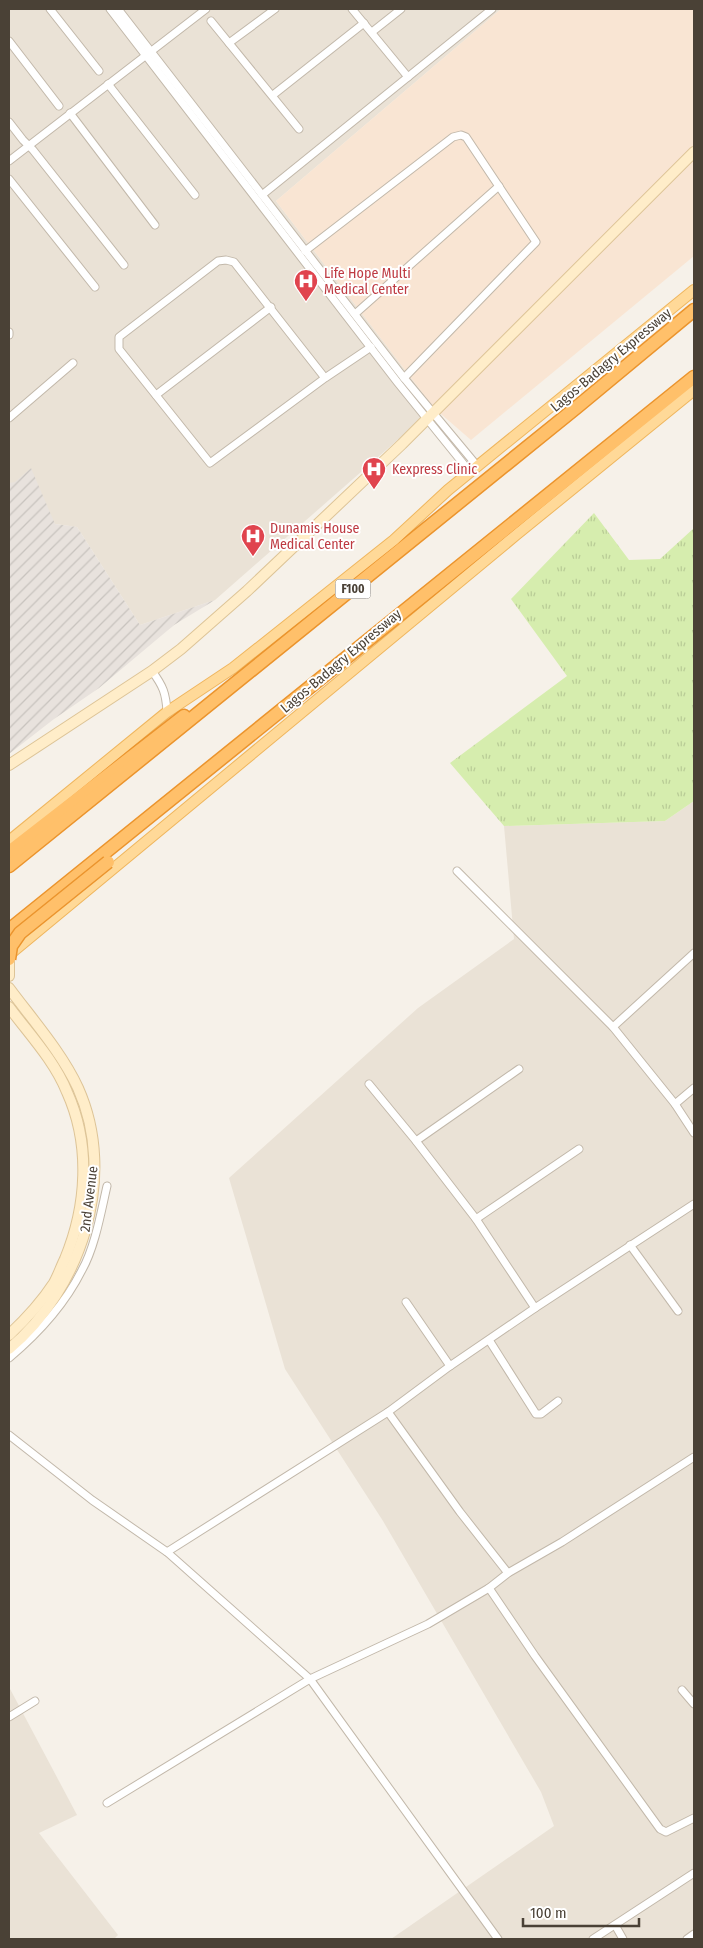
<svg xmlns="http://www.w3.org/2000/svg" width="703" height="1948" font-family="'Fira Sans Condensed',sans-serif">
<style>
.residential{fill:#eae2d6}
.commercial{fill:#f9e5d3}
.industrial{fill:url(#industrial-furrows)}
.grass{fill:url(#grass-tufts)}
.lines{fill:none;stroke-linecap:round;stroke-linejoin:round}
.street-casing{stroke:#c2b8aa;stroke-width:9}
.secondary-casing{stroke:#ddc497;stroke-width:12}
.primary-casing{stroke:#efb65e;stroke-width:12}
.highway-casing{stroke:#eb942d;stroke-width:15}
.street{stroke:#fff;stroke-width:7}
.secondary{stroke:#ffedc9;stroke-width:10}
.primary{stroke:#ffd998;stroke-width:10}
.highway{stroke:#ffc06a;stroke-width:12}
.highway-bridge-casing{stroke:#eb942d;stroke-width:15;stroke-linecap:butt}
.highway-bridge{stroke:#ffc06a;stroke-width:12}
.labels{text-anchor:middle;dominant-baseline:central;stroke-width:4;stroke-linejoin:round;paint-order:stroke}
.shield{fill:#fff;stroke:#807a72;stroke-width:1}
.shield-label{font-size:12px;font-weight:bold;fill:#4a4136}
.health-label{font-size:14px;fill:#be3a42;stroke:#fff;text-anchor:start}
.street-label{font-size:14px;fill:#4a4136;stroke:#fff}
</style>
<defs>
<pattern id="industrial-furrows" width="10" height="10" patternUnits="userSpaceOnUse" patternTransform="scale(1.25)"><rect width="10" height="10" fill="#e8e2dd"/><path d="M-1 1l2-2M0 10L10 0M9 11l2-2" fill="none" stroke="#c8c3be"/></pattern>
<pattern id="grass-tufts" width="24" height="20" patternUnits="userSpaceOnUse" patternTransform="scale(1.25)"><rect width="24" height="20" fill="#d6edae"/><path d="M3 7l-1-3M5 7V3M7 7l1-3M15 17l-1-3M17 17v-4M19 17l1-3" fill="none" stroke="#b9cc96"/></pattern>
</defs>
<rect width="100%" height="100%" fill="#f6f1e9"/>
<g class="residential">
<path d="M 9,9 L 501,9 L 276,201 L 434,408 L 215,600 L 140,625 L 77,527 L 55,524 L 9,489 Z"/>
<path d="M 694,801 L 694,1939 L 391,1939 L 554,1826 L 541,1792 L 383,1521 L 285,1369 L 229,1178 L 418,1008 L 514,939 L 504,826 L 665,821 Z"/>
<path d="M 9,1687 L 77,1815 L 39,1833 L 118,1935 L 114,1939 L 9,1939 Z"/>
</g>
<path class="commercial" d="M 501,9 L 694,9 L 694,256 L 471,440 L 434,408 L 276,201 Z"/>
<path class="industrial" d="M 31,468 L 55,524 L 77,527 L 140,625 L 215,600 L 174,625 L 99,688 L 54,719 L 9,754 L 9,483 L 15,482 Z"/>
<path class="grass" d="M 594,513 L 629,560 L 660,559 L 694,528 L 694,801 L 665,821 L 504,826 L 450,763 L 567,676 L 511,599 Z"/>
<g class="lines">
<g class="street-casing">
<g id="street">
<path d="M 50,9 L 99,71"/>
<path d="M 110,9 L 398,383 L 470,472"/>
<path d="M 118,9 L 404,378 L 478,467"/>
<path d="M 352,9 L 408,77"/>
<path d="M 211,21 L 299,129"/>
<path d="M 372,32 L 401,9"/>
<path d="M 9,41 L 59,106"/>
<path d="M 229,43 L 275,9"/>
<path d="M 108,84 L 195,195"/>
<path d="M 273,95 L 364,23"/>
<path d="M 70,113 L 155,225"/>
<path d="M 9,122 L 23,140 L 33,150 L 124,265"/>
<path d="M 9,161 L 206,9"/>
<path d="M 9,179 L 95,287"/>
<path d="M 262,195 L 492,9"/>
<path d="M 305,251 L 453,137 L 461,135 L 466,137 L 536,242 L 404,378"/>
<path d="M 355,314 L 499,186"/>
<path d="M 9,332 L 9,335"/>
<path d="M 325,378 L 234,262 L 226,260 L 218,261 L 119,337 L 119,349 L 210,463 L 325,378 L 371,347"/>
<path d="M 156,395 L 271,307"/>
<path d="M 9,418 L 73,363"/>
<path d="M 152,671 C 163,686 166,693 167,712"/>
<path d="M 457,871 L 613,1027 L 675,1104 L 694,1133"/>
<path d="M 613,1027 L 694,953"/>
<path d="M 369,1084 L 416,1141 L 476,1219 L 535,1308 L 694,1204"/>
<path d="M 675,1104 L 694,1088"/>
<path d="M 416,1141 L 519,1069"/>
<path d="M 476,1219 L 579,1149"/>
<path d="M 630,1245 L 678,1311"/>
<path d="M 406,1302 L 450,1366"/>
<path d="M 489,1340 L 536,1414 L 541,1414 L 558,1401"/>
<path d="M 9,1358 C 39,1333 64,1306 82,1270 C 95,1247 101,1212 107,1186"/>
<path d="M 388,1412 L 460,1512 L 508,1573"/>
<path d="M 9,1435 L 92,1500 L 167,1552 L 310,1679 L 498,1939"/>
<path d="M 167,1552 L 388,1412 L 450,1366 L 535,1308"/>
<path d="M 489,1588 L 535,1656 L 660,1829 L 666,1832 L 694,1818"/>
<path d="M 682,1690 L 694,1704"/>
<path d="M 9,1717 L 35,1701"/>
<path d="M 107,1803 L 310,1679 L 428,1624 L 489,1588 L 508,1573 L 562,1542 L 694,1457"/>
<path d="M 615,1925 L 623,1939"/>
<path d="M 593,1939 L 694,1873"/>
<path d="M 687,1939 L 694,1934"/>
</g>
</g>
<g class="secondary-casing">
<g id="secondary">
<path d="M 9,765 L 152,671 L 181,649 L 247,591 L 402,444 L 694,152"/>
<path d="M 9,962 L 9,976"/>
<path d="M 9,988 C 32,1019 62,1053 78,1088 C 118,1177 81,1289 9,1349"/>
<path d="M 9,1007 C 29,1034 54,1060 67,1092 C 91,1145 87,1206 65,1259 C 61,1267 58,1276 54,1283 C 41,1303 26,1319 9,1335"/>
</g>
</g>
<g class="primary-casing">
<g id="primary">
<path d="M 9,841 L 167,712 L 233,668 L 394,540 L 448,490 L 694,290"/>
<path d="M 9,955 L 516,535 L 694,390"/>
</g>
</g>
<g class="highway-casing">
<g id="highway">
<path d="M 9,852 L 184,716"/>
<path d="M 9,866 L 577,407 L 694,310"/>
<path d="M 9,930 L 694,377"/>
</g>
</g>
<use href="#street" class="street"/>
<use href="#secondary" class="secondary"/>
<use href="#primary" class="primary"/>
<use href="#highway" class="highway"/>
<g class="highway-bridge-casing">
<path id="highway-bridge" d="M 9,959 L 11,946 L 20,933 L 108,862"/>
</g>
<use href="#highway-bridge" class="highway-bridge"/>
</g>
<defs>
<g id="hospital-pin" transform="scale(1.25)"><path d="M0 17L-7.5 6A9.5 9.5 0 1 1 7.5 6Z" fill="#e0444e" stroke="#fff"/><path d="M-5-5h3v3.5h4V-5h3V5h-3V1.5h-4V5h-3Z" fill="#fff"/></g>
</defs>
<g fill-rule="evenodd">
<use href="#hospital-pin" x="306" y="281"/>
<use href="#hospital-pin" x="374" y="469"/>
<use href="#hospital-pin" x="253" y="536"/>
</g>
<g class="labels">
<rect class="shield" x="335.5" y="579.5" width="35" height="19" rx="4"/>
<g class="shield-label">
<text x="353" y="589">F100</text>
</g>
<g class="health-label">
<text x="324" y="273">Life Hope Multi<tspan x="324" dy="16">Medical Center</tspan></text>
<text x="392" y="469">Kexpress Clinic</text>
<text x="270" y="528">Dunamis House<tspan x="270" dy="16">Medical Center</tspan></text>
</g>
<g class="street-label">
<text transform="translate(611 360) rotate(-40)">Lagos-Badagry Expressway</text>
<text transform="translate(341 661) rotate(-40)">Lagos-Badagry Expressway</text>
<text transform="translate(89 1199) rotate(-83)">2nd Avenue</text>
</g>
</g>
<rect width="703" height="1948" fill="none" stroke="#4a4136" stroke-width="20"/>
<path d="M523 1918v8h116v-8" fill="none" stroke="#4a4136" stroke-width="2.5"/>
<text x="530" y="1918" font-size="15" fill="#4a4136" stroke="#ffffff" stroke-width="4" paint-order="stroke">100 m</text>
</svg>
